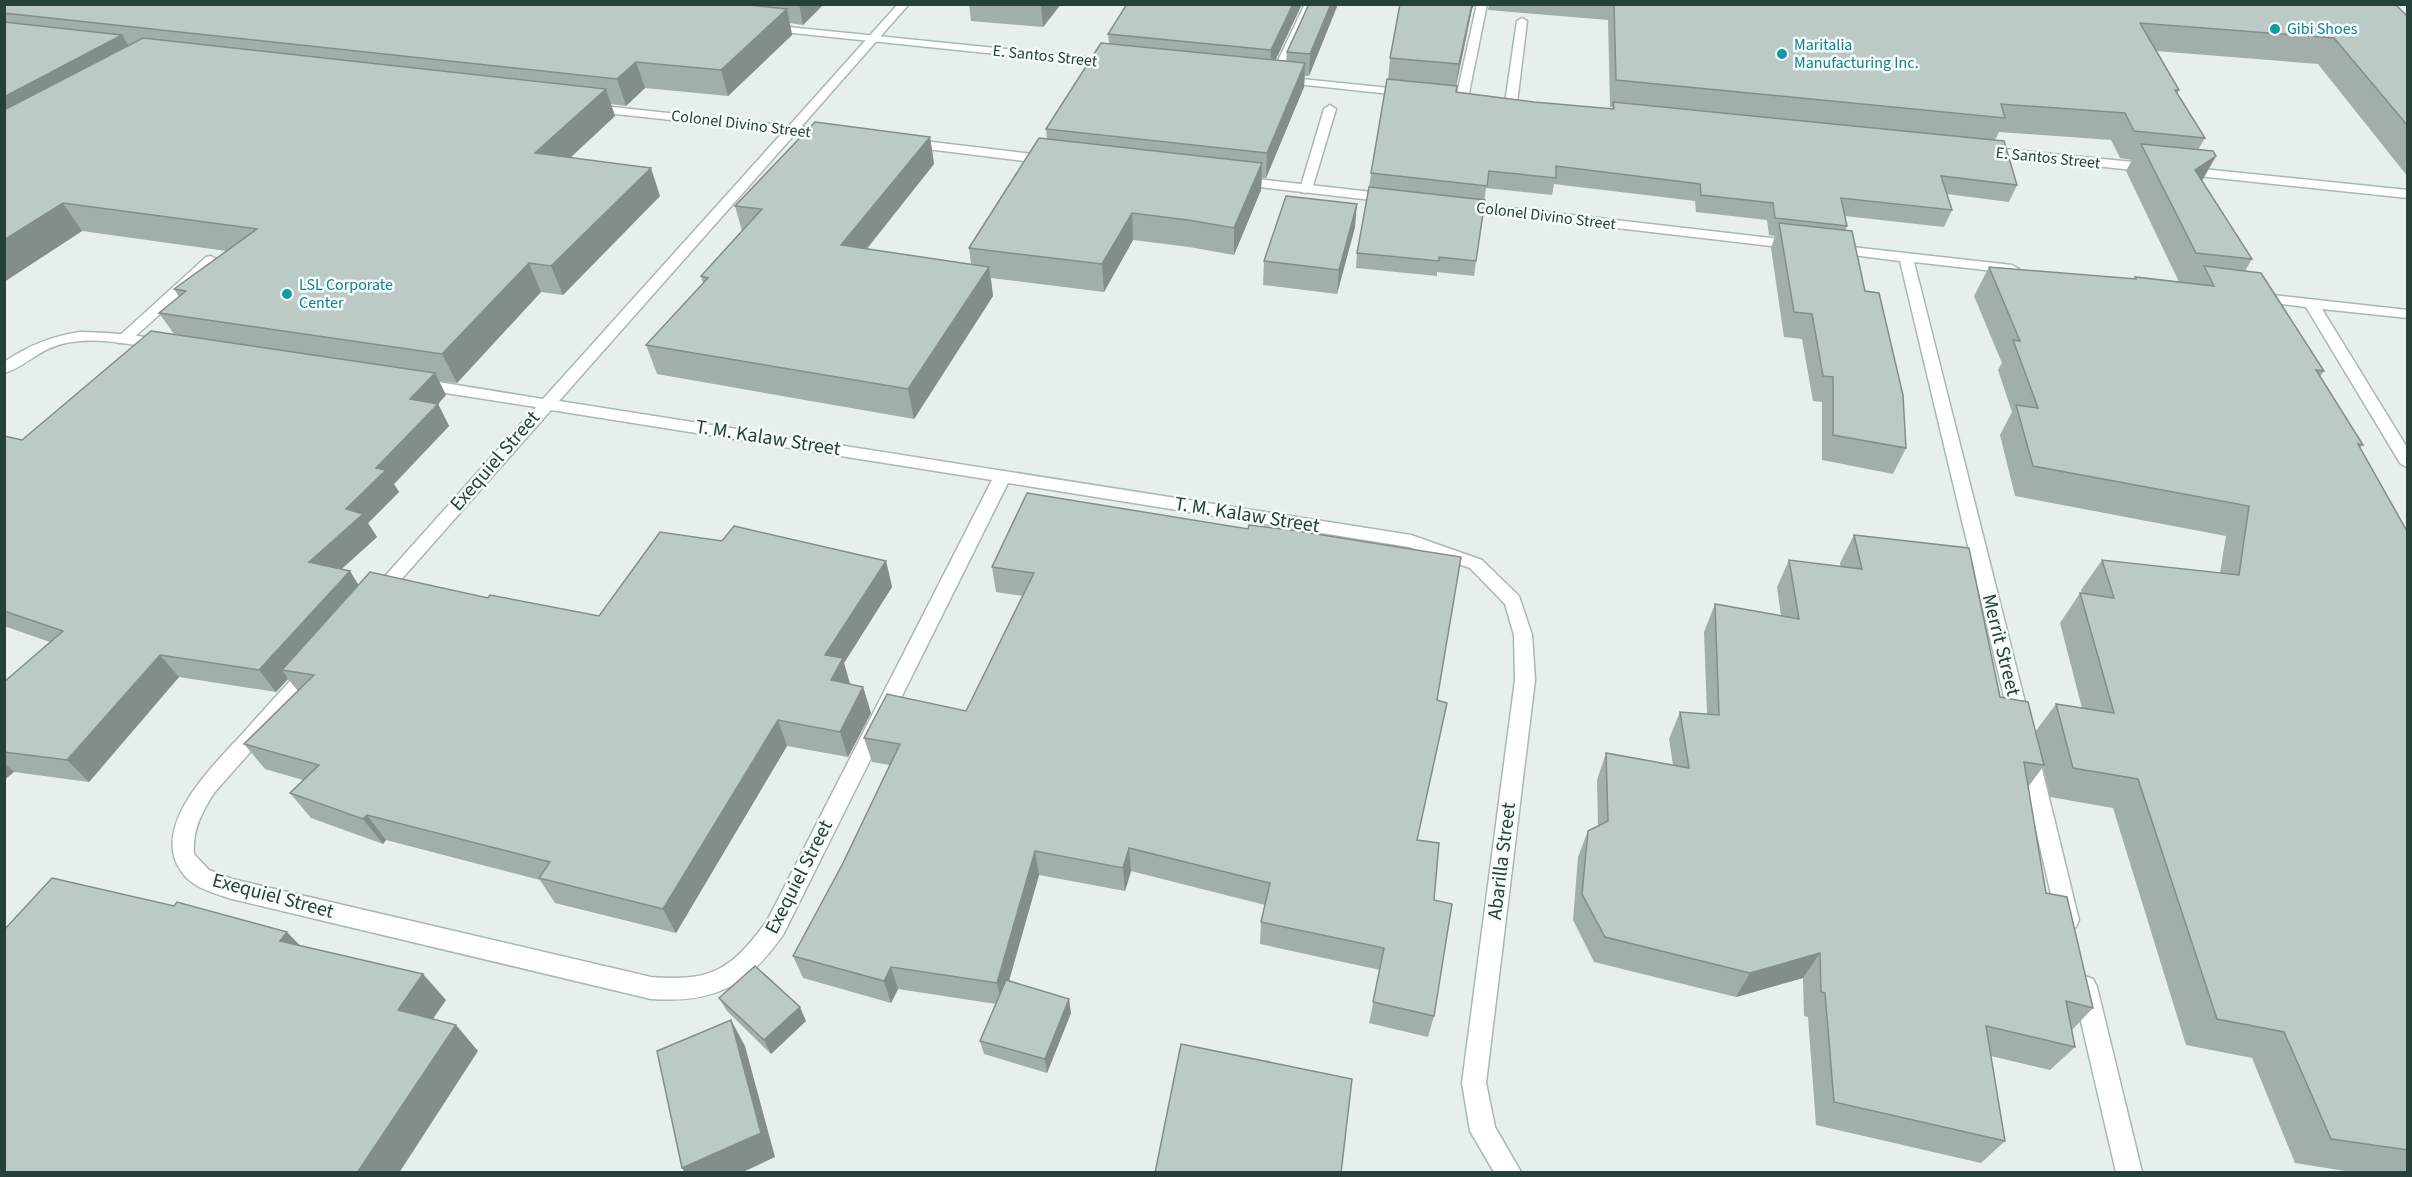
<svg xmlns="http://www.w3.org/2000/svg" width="2412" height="1177" font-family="'Source Sans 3',sans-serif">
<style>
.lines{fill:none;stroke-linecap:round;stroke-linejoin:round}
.lane-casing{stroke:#a8b8b2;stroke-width:3}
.street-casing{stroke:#a8b8b2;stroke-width:3}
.secondary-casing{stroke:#a4bbb3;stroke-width:3}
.lane{fill:#fff;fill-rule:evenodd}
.street{fill:#fff;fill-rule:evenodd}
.secondary{fill:#fff;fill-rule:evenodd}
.wall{fill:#a1aea9}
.shaded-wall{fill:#838d89}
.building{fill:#bbcac4;stroke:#838d89;stroke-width:1.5}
.culture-dot{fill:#0f9aa8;stroke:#f7fbf9;stroke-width:2}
.labels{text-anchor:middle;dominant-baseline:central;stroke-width:5;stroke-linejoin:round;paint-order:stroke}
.far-culture-label{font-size:16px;fill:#0d838f;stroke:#f7fbf9;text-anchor:start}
.far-street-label{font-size:16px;fill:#24423a;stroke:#f7fbf9}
.street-label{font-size:20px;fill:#24423a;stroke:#f7fbf9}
</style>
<rect width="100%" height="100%" fill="#e6efeb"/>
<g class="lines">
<g class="lane-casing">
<g id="lane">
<path d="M 1305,4 L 1315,4 L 1281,79 L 1279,81 L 1271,81 L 1269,79 Z"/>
<path d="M 1477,4 L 1487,4 L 1468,98 L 1462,102 L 1456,98 Z"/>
<path d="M 1522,18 L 1527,21 L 1517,103 L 1511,107 L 1505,103 L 1517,21 Z"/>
<path d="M 1330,105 L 1336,109 L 1312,189 L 1306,193 L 1301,192 L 1300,189 L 1324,109 Z"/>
<path d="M 211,256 L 218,260 L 216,263 L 128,343 L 118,343 L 116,340 L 118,337 L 206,257 Z"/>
</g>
</g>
<g class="street-casing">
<g id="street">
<path d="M 898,4 L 909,4 L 801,127 L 833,131 L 833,137 L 795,134 L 559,401 L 1411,535 L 1482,560 L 1519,596 L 1532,635 L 1535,680 L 1486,1083 L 1495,1127 L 1521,1172 L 1494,1172 L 1470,1131 L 1462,1083 L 1515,680 L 1514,635 L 1505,604 L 1470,568 L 1409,547 L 1008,483 L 783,935 C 746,987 714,1003 651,999 L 232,899 C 214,893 192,888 181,871 C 149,825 216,763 244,732 C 264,709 285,687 305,664 L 312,662 L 319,664 L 322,669 L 319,674 L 214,793 C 202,812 192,830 194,854 L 209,870 L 232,879 L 651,977 C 712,982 731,970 767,921 L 992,480 L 551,410 L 384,599 L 378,601 L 372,599 L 369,594 L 536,407 L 420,389 L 412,384 L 415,381 L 420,379 L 543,399 L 783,132 L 588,111 L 582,107 L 584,104 L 789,126 Z"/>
<path d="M 907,139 L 1049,156 L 1055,160 L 1049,164 L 903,146 L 903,140 Z"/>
<path d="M 1238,177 L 1389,194 L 1395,198 L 1389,202 L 1233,184 L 1232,181 L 1233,178 Z"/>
<path d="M 1458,202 L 1798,241 L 1805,245 L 1798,249 L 1453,209 L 1451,206 L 1453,203 Z"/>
<path d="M 1834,245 L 2012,265 L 2019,269 L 2012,273 L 1914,262 L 2030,722 L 2027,727 L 2020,730 L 2013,727 L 2010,722 L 1900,261 L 1829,252 L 1827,249 Z"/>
<path d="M 2254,293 L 2408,310 L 2408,318 L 2322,309 L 2408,449 L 2408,468 L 2400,463 L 2306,307 L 2249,300 L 2247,297 Z"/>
<path d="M 80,332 C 96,332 160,335 169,345 L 162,349 C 126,344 85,333 50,348 C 34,355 20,369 4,373 L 4,362 C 28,346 51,336 80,332 Z"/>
<path d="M 2029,749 L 2036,751 L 2039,757 L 2079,920 L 2076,927 L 2068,930 L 2060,927 L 2057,920 L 2019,757 L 2022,751 Z"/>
<path d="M 2085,976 L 2093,979 L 2097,987 L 2142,1172 L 2116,1172 L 2073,987 L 2077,979 Z"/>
</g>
</g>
<g class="secondary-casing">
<g id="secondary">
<path d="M 768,25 L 1114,60 L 1120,63 L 1114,66 L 764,30 L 763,28 Z"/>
<path d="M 1282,77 L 1409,90 L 1415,93 L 1409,96 L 1278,82 L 1276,80 Z"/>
<path d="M 1983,147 L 2153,164 L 2159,168 L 2153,172 L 1979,154 L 1977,151 L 1979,148 Z"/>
<path d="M 2183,167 L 2408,190 L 2408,198 L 2179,174 L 2177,171 Z"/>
</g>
</g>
<use href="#lane" class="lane"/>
<use href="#street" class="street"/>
<use href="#secondary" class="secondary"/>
</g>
<g class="wall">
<path d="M 4,4 L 824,4 L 803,25 L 790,23 L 792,35 L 728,96 L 645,88 L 626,106 L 611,104 L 615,116 L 570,158 L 660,196 L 563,295 L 541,292 L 457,383 L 439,381 L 446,395 L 438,404 L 449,426 L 394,484 L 399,492 L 368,523 L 377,537 L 341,569 L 359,585 L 488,598 L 599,616 L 722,541 L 886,561 L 892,587 L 844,663 L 850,684 L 863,687 L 871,713 L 848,757 L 787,746 L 676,933 L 555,903 L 540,880 L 386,840 L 383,844 L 311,818 L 290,793 L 303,780 L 265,769 L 244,744 L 298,691 L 288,679 L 276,692 L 179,677 L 89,782 L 14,772 L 4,780 L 4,682 L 50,642 L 4,626 L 4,436 L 22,440 L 174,334 L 159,313 L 179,297 L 174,289 L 226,251 L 82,231 L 4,282 Z"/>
<path d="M 969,4 L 1061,4 L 1043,27 L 971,21 Z"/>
<path d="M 1127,4 L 1302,4 L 1275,60 L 1286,61 L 1287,52 L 1338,4 L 1309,76 L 1305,76 L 1304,87 L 1266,178 L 1262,178 L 1261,190 L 1234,255 L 1189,247 L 1133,240 L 1104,292 L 991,278 L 993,296 L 914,419 L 657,374 L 646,345 L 703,283 L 701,276 L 742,231 L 735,206 L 930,137 L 934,164 L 867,249 L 971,264 L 969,248 L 1047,139 L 1046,129 L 1109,44 L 1108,34 Z"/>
<path d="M 1400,4 L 1475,4 L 1472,9 L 1456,86 L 1456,92 L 1534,102 L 1612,109 L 1612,107 L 1610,107 L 1608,20 L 1488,10 L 1489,4 L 2395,4 L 2408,17 L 2408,177 L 2318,64 L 2156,51 L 2179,90 L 2177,94 L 2205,138 L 2198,150 L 2216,156 L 2202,181 L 2252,259 L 2245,271 L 2324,371 L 2320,377 L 2363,445 L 2360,448 L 2408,533 L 2408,1173 L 2358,1173 L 2295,1163 L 2252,1058 L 2186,1045 L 2113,808 L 2050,797 L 2043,767 L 2028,787 L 2046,893 L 2093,1008 L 2072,1030 L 2075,1047 L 2050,1070 L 1991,1056 L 2005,1141 L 1981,1163 L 1816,1125 L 1808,1017 L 1804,1016 L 1803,978 L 1736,997 L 1594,962 L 1573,920 L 1578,857 L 1588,831 L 1598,826 L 1597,780 L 1606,753 L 1673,765 L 1669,739 L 1680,712 L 1707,714 L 1704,632 L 1715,604 L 1781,616 L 1777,587 L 1789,560 L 1841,567 L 1840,563 L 1854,535 L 2000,697 L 2035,732 L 2056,704 L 2082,708 L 2060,623 L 2080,593 L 2082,593 L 2081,590 L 2102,560 L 2220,573 L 2226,536 L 2015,496 L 2000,435 L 2012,412 L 1998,370 L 2002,363 L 1974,296 L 1989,267 L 2134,279 L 2135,277 L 2193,283 L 2179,282 L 2126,171 L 2132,160 L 2120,158 L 2111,140 L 1999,132 L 1995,140 L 2017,185 L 2009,202 L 1947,194 L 1952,210 L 1944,227 L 1845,216 L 1847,226 L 1845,231 L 1865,291 L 1906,448 L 1893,474 L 1822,460 L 1822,402 L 1813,401 L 1802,339 L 1784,337 L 1771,248 L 1775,236 L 1769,235 L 1767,220 L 1696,212 L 1695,201 L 1554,184 L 1552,195 L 1486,188 L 1474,276 L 1437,272 L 1437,276 L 1356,268 L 1357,253 L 1388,79 L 1390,58 Z"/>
<path d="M 1355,227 L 1337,294 L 1263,285 L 1264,261 Z"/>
<path d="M 1027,493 L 1437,700 L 1417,840 L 1434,900 L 1434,1016 L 1428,1037 L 1369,1023 L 1380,970 L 1260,944 L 1261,922 L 1265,905 L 1131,871 L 1125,891 L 1039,875 L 1009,981 L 1071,1013 L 1047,1073 L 984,1054 L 980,1041 L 996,1004 L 898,989 L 891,1003 L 803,978 L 793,956 L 842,865 L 890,765 L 872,762 L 864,738 L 966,711 L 1023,596 L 996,592 L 992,567 Z"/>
<path d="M 719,998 L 806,1021 L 771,1054 L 727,1011 Z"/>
</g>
<g class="shaded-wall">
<path d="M 799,4 L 824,4 L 803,25 Z"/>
<path d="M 1041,4 L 1061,4 L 1043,27 Z"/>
<path d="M 1293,4 L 1302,4 L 1270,72 L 1271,50 Z"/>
<path d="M 1331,4 L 1338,4 L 1309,76 L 1310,54 Z"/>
<path d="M 1472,4 L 1475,4 L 1472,9 L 1455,91 L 1459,64 Z"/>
<path d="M 787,9 L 792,35 L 728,96 L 721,70 Z"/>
<path d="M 122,35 L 138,61 L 4,134 L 4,97 Z"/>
<path d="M 636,62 L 645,88 L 626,106 L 617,79 Z"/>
<path d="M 1305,63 L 1304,87 L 1266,178 L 1267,153 Z"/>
<path d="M 606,89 L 615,116 L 545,181 L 535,153 Z"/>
<path d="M 930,137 L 934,164 L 847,273 L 841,245 Z"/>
<path d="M 2216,156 L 2200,184 L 2195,170 Z"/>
<path d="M 1262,163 L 1261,190 L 1234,255 L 1234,228 Z"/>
<path d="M 651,168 L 660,196 L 563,295 L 551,266 Z"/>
<path d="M 63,203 L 82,231 L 4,282 L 4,240 Z"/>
<path d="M 1357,204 L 1355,227 L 1337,294 L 1339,270 Z"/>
<path d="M 1132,213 L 1133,240 L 1104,292 L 1102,264 Z"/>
<path d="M 529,263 L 541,292 L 457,383 L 442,354 Z"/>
<path d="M 989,267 L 993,296 L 914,419 L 908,389 Z"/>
<path d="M 435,373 L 446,395 L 438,404 L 449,426 L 394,484 L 399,492 L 368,523 L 377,537 L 324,585 L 309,562 L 346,509 L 376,468 L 410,399 Z"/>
<path d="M 886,561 L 892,587 L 844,663 L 850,684 L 839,706 L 825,655 Z"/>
<path d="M 350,571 L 364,594 L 282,670 L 288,679 L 276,692 L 259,670 Z"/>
<path d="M 160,655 L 179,677 L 89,782 L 67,760 Z"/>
<path d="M 863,687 L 871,713 L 848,757 L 840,732 Z"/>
<path d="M 778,720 L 787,746 L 676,933 L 663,909 Z"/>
<path d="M 4,763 L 14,772 L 4,780 Z"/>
<path d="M 367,815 L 386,840 L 383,844 L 363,819 Z"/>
<path d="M 1129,848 L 1131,871 L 1125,891 L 1123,868 Z"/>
<path d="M 1035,851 L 1039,875 L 1002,1005 L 997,983 Z"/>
<path d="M 287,932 L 313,959 L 280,941 Z"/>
<path d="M 1820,953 L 1803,978 L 1736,997 L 1750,973 Z"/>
<path d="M 891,967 L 898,989 L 891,1003 L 884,981 Z"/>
<path d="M 423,974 L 446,1000 L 422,1035 L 398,1010 Z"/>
<path d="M 1069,999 L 1071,1013 L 1047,1073 L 1045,1059 Z"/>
<path d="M 800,1007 L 806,1021 L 771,1054 L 764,1040 Z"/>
<path d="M 731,1020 L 745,1046 L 775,1157 L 741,1173 L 685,1173 L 682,1168 Z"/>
<path d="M 456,1025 L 478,1051 L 399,1173 L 357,1173 Z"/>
</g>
<g class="building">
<path d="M 4,4 L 740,4 L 787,9 L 721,70 L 636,62 L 617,79 L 4,13 Z"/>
<path d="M 1127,4 L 1293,4 L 1271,50 L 1108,34 Z"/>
<path d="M 1309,4 L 1331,4 L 1310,54 L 1287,52 Z"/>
<path d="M 1400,4 L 1472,4 L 1459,64 L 1390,58 Z"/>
<path d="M 1614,4 L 2395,4 L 2408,17 L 2408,126 L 2334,38 L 2140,23 L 2179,90 L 2175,90 L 2205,138 L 2134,131 L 2125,113 L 2001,104 L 2005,118 L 1616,80 Z"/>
<path d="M 4,22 L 122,35 L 4,97 Z"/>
<path d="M 143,38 L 606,89 L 535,153 L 651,168 L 551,266 L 529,263 L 442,354 L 159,313 L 186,291 L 174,289 L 257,229 L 63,203 L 4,240 L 4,110 Z"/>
<path d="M 1101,43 L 1305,63 L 1267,153 L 1046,129 Z"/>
<path d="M 1387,79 L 1457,86 L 1456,92 L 1534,102 L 1614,109 L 1613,102 L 2004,141 L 2017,185 L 1941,176 L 1952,210 L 1841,198 L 1847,226 L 1775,218 L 1773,203 L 1701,195 L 1700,184 L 1556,166 L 1556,178 L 1489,171 L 1487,186 L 1371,173 Z"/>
<path d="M 815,122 L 930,137 L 841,245 L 989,267 L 908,389 L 646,345 L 708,278 L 701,276 L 762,209 L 735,206 Z"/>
<path d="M 1039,138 L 1262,163 L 1234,228 L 1188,220 L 1132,213 L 1102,264 L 969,248 Z"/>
<path d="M 2141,144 L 2213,151 L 2216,156 L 2195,170 L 2252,259 L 2196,253 Z"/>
<path d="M 1369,187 L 1485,200 L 1476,261 L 1439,257 L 1439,261 L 1357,253 Z"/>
<path d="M 1286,196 L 1357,204 L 1339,270 L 1264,261 Z"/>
<path d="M 1779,223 L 1852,231 L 1865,291 L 1879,293 L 1903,395 L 1906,448 L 1833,435 L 1833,377 L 1823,376 L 1812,314 L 1794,312 Z"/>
<path d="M 2204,266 L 2261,273 L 2324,371 L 2316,370 L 2363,445 L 2358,444 L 2408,533 L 2408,1150 L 2331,1139 L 2284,1032 L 2217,1019 L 2138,779 L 2073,768 L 2056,704 L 2114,713 L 2080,593 L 2114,598 L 2102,560 L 2239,575 L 2249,506 L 2033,466 L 2016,405 L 2038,408 L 2013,340 L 2020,341 L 1989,267 L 2136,279 L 2135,277 L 2214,286 Z"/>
<path d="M 151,331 L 435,373 L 410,399 L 438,404 L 376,468 L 386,470 L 346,509 L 363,514 L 309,562 L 350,571 L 259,670 L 160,655 L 67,760 L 4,752 L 4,682 L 63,631 L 4,611 L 4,436 L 22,440 Z"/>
<path d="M 1027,493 L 1248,529 L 1249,525 L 1291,530 L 1461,557 L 1437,700 L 1447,703 L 1417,840 L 1439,843 L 1434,900 L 1452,904 L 1434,1016 L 1373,1002 L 1384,948 L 1261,922 L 1270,883 L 1129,848 L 1123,868 L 1035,851 L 997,983 L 891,967 L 884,981 L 793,956 L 842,865 L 900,744 L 864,738 L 887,694 L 966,711 L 1034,573 L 992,567 Z"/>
<path d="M 734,526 L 886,561 L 825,655 L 843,658 L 831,680 L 863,687 L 840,732 L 778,720 L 663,909 L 539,878 L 550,862 L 367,815 L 363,819 L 290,793 L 319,765 L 244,744 L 314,675 L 282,670 L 370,572 L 488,598 L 490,595 L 599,616 L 660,532 L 722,541 Z"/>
<path d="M 1854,535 L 1969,548 L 2000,697 L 2028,702 L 2044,765 L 2024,762 L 2046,893 L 2067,897 L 2093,1008 L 2066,1001 L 2075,1047 L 1986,1026 L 2005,1141 L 1834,1102 L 1825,993 L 1821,992 L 1820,953 L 1750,973 L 1605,937 L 1582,894 L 1588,831 L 1608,821 L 1606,753 L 1689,768 L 1680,712 L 1719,715 L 1715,604 L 1799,619 L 1789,560 L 1862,569 Z"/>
<path d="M 52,878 L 174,906 L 177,902 L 287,932 L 280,941 L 423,974 L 398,1010 L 456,1025 L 357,1173 L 4,1173 L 4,930 Z"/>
<path d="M 755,966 L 800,1007 L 764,1040 L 719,998 Z"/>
<path d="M 1006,980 L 1069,999 L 1045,1059 L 980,1041 Z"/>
<path d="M 731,1020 L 761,1133 L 682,1168 L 657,1051 Z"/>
<path d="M 1181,1044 L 1352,1079 L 1341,1173 L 1155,1173 Z"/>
</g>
<g class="culture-dot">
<circle cx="2275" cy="29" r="6"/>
<circle cx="1782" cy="54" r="6"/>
<circle cx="287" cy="294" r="6"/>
</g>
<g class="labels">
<g class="far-culture-label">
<text x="2287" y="29">Gibi Shoes</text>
<text x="1794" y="45">Maritalia<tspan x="1794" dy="18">Manufacturing Inc.</tspan></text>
<text x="299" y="285">LSL Corporate<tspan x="299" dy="18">Center</tspan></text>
</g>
<g class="far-street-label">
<text transform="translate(1045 56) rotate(6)">E. Santos Street</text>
<text transform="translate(741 124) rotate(7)">Colonel Divino Street</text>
<text transform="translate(2048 158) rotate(6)">E. Santos Street</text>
<text transform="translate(1546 216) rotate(7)">Colonel Divino Street</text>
</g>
<g class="street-label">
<text transform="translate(768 438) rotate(9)">T. M. Kalaw Street</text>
<text transform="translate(495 461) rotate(-49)">Exequiel Street</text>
<text transform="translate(1247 515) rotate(9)">T. M. Kalaw Street</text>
<text transform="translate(2001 645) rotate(76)">Merrit Street</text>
<text transform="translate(1502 861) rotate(-83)">Abarilla Street</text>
<text transform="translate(799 877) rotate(-63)">Exequiel Street</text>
<text transform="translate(273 896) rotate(15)">Exequiel Street</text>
</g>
</g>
<rect width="2412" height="1177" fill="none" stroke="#24423a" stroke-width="12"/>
</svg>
